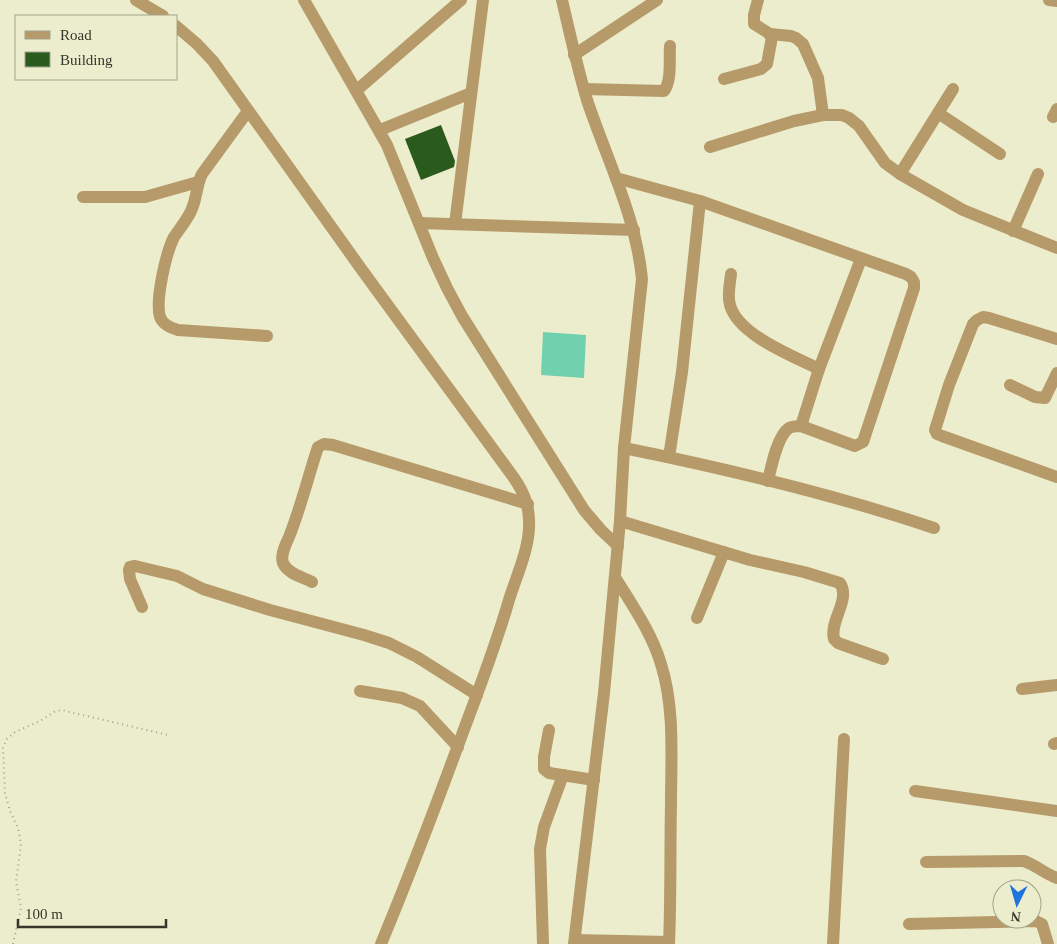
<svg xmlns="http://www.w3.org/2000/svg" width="1057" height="944" font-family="'Times New Roman',serif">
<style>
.water{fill:#71d1af}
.building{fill:#2b5a1d}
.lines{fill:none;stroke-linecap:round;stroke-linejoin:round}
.path{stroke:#a2a28b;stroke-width:2;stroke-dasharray:1 4;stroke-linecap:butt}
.minor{stroke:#b69a69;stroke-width:12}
</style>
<rect width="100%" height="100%" fill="#ecedcd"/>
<path class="water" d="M 543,332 L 586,335 L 584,378 L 541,375 Z"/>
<path class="building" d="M 441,125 L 455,161 L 454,167 L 421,180 L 405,139 Z"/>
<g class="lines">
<path class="path" d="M 13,944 L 21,908 L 16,882 L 21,844 L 18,828 L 10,811 L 5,793 L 3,747 L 7,739 L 15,732 L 40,721 L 54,712 L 61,710 L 168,735"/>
<g class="minor">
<path d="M 136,0 L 163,16"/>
<path d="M 304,0 L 387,145 L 433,258 L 447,288 L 462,316 L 584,510 L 601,530 L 618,546"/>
<path d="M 562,0 C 570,34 577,67 587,100 C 607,160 636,216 642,279 L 624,448 L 620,521 L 604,693 L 574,944"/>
<path d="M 1049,0 L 1057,1"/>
<path d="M 176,26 L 197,44 L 213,61 L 362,270 L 514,478 C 525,494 530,508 529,528 C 528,552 516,577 509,600 C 496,645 479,689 463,732 C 437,803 410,874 381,944"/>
<path d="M 770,34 L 791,36 L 796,38 L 803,44 L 818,78 L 823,115"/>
<path d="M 574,55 L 657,0"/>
<path d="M 724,79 L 761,69 L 767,64 L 772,37 L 767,32 L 754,24 L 754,15 L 758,0"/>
<path d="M 584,89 L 664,91 C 672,80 669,60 670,46"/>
<path d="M 357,90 L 461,0"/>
<path d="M 248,111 L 202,174 C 196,186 197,199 191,211 C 187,220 180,228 174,237 C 166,253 155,300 160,317 C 163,325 171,328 178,330 L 267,336"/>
<path d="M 938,113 L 1000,154"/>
<path d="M 1053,117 L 1057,109"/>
<path d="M 380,130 L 471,93"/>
<path d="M 710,147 L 794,121 L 823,115 L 842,115 L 849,118 L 859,126 L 885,163 L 900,174 L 963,210 L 1057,248"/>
<path d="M 900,174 L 953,89"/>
<path d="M 616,178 L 700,201 L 906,274 L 911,277 L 914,282 L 914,288 L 863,442 L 855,446 L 801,426 C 796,426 793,426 789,428 C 777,436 771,468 768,481"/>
<path d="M 83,197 L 145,197 L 198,182"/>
<path d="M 419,223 L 634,230"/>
<path d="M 455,224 L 483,0"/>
<path d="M 1013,231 L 1038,174"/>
<path d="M 731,274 C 730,284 727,295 730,305 C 738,335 793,356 819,369"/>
<path d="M 1057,339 L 989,318 L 983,317 L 977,320 L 973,324 L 949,385 L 935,430 L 937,434 L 942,436 L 1057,477"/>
<path d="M 1010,385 L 1035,397 L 1045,398 L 1057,373"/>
<path d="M 801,426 L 819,369 L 861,259"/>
<path d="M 624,448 C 728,469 833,494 934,528"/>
<path d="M 669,457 L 682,372 L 700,201"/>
<path d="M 620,521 L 750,560 L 804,572 L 840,583 C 851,600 829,621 834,639 L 838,643 L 883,659"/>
<path d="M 615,577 C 632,605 652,633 661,664 C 675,708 671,758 671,804 C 670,850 671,897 669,944"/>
<path d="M 312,582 C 303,577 288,574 283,563 C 280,555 286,544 289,537 C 301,507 308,477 318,447 L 324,444 L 333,445 L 528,504"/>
<path d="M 142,607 L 130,579 L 129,570 L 130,567 L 135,566 L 177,576 L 203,589 L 270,610 L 364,635 L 389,643 L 417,657 L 477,695"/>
<path d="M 697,618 L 724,552"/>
<path d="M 1022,689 L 1057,685"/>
<path d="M 360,691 L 402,698 L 420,706 L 458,747"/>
<path d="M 549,730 L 544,757 L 544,769 L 549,773 L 594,780"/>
<path d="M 1054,744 L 1057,743"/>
<path d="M 915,791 L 1057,811"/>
<path d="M 926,862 L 1024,861 C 1036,865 1045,874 1057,878"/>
<path d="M 909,924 L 1036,921 L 1042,924 L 1048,944"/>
<path d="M 575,940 L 669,942"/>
<path d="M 543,944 L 540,849 L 544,827 L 563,775"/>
<path d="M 833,944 L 844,739"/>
</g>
</g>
<rect x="15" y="15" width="162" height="65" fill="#ecedcd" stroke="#a3a48c"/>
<rect x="25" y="31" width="25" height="8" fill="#b69a69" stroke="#a3a48c"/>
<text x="60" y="40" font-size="15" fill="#36362a">Road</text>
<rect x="25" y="52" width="25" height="15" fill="#2b5a1d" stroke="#a3a48c"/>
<text x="60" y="65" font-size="15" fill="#36362a">Building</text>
<g transform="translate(1017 904) rotate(185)"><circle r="24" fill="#ecedcd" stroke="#a3a48c"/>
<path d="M0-4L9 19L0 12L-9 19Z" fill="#1e73dd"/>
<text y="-8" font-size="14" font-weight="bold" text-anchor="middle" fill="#36362a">N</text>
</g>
<path d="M18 919v8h148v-8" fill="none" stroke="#36362a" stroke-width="2.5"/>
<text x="25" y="919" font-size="15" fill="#36362a" stroke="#ecedcd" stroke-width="4" paint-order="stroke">100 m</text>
</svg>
